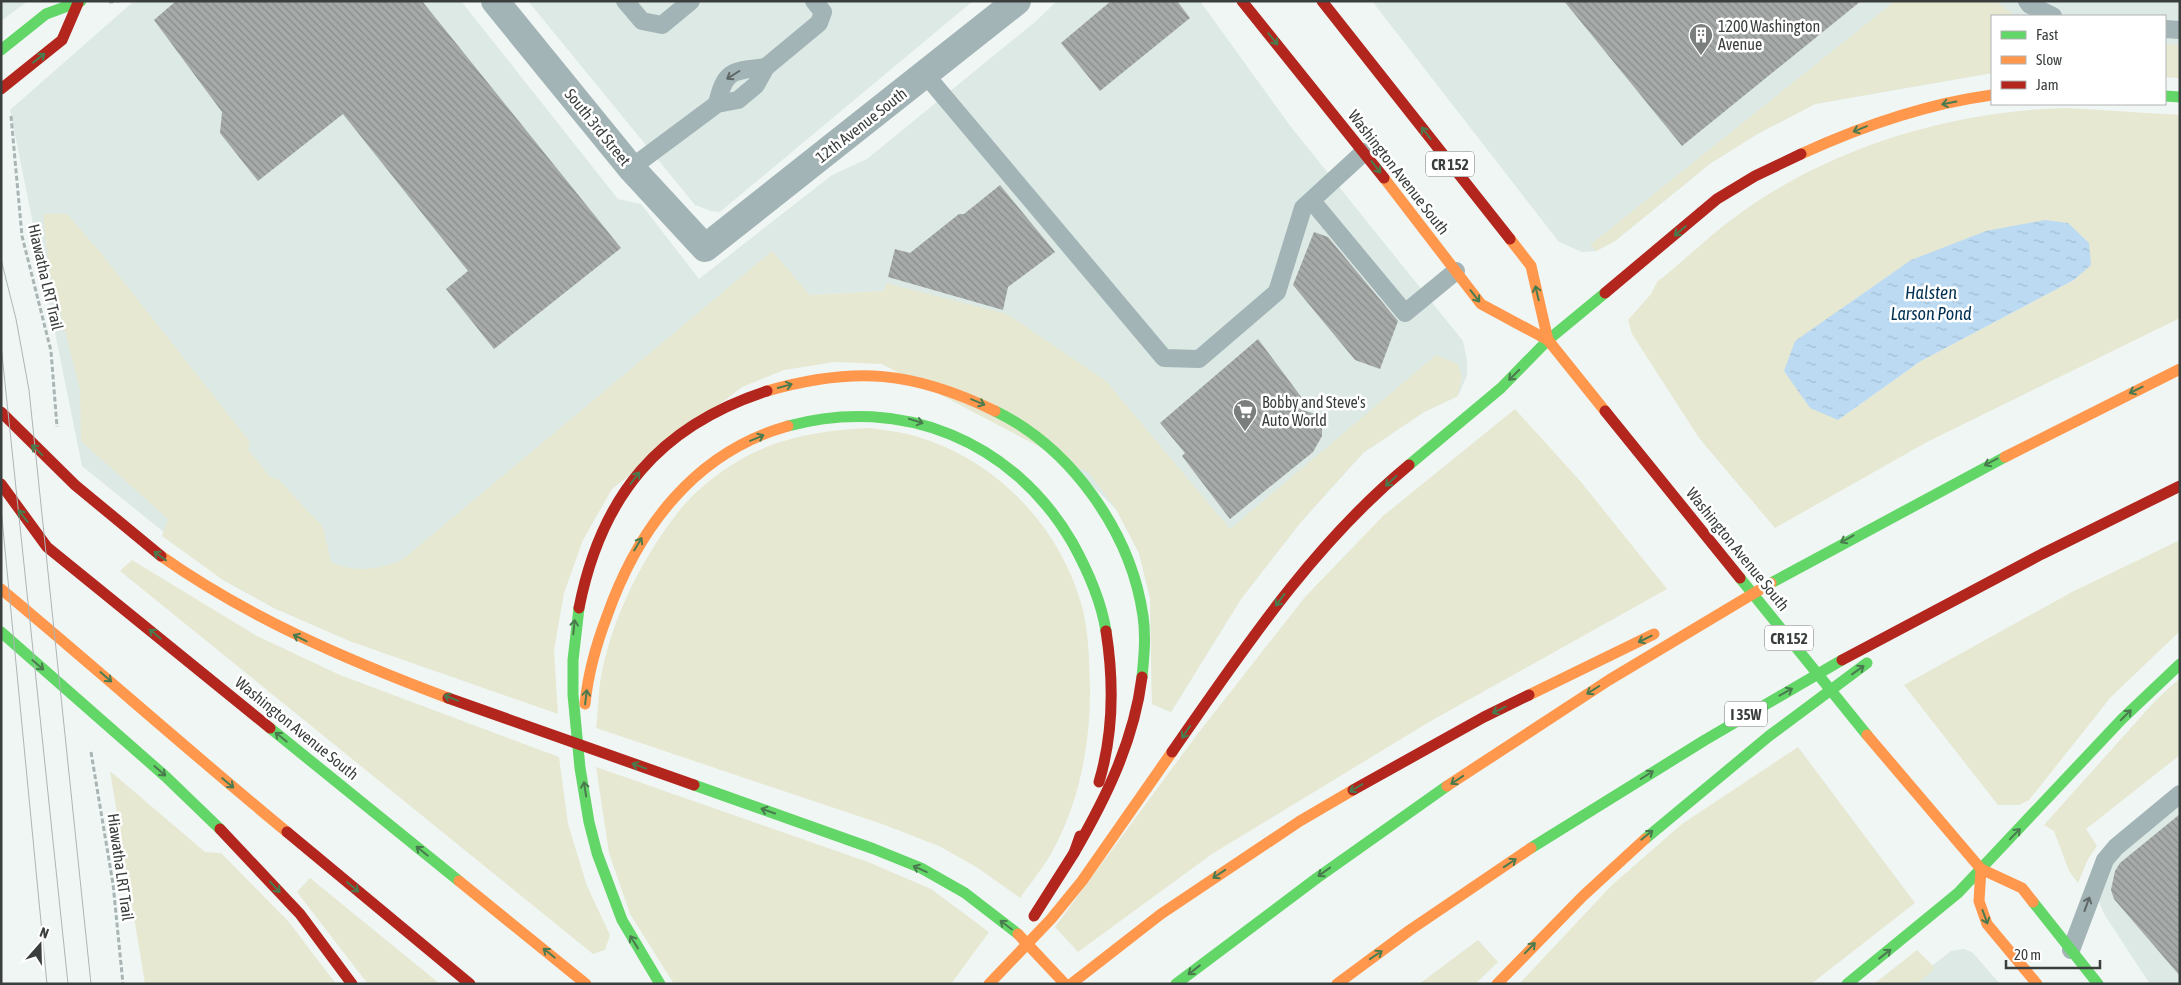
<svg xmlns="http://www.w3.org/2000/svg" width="2181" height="985" font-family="'Asap Condensed',sans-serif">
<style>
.built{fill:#dce9e5}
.green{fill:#e6e8d2;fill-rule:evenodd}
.water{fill:url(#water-ripples)}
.building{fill:url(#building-back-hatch)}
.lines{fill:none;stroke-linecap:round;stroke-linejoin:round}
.path{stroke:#a9b5b5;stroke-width:3;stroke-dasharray:5 2.5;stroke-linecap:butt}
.lane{stroke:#a3b4b6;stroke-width:18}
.street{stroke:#a3b4b6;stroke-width:28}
.fast{stroke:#63d668;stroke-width:11}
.slow{stroke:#ff974d;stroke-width:11}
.jam{stroke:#b3261e;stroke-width:11}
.tram{stroke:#acb6b7;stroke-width:1}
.oneway{stroke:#4a7b4e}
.oneway2{stroke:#5f6767}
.labels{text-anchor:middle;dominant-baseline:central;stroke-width:5;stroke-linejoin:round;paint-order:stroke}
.shield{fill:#fff;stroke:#757876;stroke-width:1}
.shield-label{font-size:15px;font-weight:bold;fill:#3a3e3c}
.poi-label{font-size:16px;fill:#3a3e3c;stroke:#fff;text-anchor:start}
.street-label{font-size:16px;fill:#3a3e3c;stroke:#fff}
.water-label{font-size:18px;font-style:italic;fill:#003152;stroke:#fff}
</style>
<defs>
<pattern id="water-ripples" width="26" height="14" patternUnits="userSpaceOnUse" patternTransform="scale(1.25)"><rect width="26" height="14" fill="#bcdbf3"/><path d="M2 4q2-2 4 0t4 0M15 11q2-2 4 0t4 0" fill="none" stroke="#a2bdd1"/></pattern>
<pattern id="building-back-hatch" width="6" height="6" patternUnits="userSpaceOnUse" patternTransform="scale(1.25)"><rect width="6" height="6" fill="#a6aaa8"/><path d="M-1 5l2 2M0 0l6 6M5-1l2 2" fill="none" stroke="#888c8a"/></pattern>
</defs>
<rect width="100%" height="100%" fill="#f0f6f4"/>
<g class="built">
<path d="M 1,1 L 28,1 L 1,21 Z"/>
<path d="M 134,1 L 461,1 L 618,199 L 641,204 L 699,279 L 832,175 L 867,159 L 1035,22 L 1057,1 L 1200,1 L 1291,127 L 1463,341 L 1467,360 L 1467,375 L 1458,396 L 1424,412 L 1363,453 L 1300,523 L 1241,599 L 1171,712 L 1152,704 L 1150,598 L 1139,553 L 1116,509 L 886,284 L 884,291 L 810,295 L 352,642 L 274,608 L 223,580 L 82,466 L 10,110 Z"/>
<path d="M 528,1 L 973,1 L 720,212 L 711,211 L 695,205 Z"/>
<path d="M 1372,1 L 2180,1 L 2180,78 L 2165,77 L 2165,16 L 1992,16 L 1992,73 L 1815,104 L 1759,133 L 1711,163 L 1615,241 L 1596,251 L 1582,252 L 1559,242 Z"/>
<path d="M 2180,804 L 2180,984 L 2150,984 L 2104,914 L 2098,899 L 2113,858 Z"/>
<path d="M 1964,949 L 1972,952 L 2000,984 L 1909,984 L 1951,951 Z"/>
</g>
<g class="green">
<path d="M 1895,1 L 1996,1 L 2015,16 L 1992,16 L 1992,73 L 1815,104 L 1759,133 L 1711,163 L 1615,241 L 1596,251 L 1590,245 Z"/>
<path d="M 2165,44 L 2180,45 L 2180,78 L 2165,77 Z"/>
<path d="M 2067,108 L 2180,115 L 2180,318 L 1927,442 L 1775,528 L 1699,438 L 1632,334 L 1628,320 L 1651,294 L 1657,282 C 1681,263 1703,242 1727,223 C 1823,149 1947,111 2067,108 ZM 1911,260 L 2074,280 L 1921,361 L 1838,420 Z"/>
<path d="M 43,214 L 67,214 L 101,253 L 250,442 L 248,449 L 271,478 L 278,479 L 323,527 L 331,562 C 355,573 377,570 402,560 L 772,251 L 810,295 L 884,291 L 886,283 L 1007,314 L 1106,381 L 1230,529 L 1436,355 L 1458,364 L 1462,376 L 1458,396 L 1424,412 L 1363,453 L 1300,523 L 1241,599 L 1171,712 L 1152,704 L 1150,598 L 1139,553 L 1116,509 L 1089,473 L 882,364 L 834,362 L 784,370 L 742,387 L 612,489 L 583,540 L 564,593 L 554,650 L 558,714 L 352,642 L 274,608 L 223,580 L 162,536 L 168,519 L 81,441 L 80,390 L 49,268 Z"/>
<path d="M 1515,409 L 1581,482 L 1667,589 L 1429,722 L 1212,854 L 1078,952 L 1055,927 L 1196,736 L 1305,597 L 1383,516 Z"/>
<path d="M 869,428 C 882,430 895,431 907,434 C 989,454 1056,520 1080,600 C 1089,627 1089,658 1090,686 C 1091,744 1079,804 1051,854 C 1042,869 1030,884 1020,898 L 978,868 L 939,846 L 882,824 L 596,728 C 598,713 598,698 600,683 C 609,625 640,561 676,515 C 696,488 731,462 762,449 C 796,434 833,430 869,428 Z"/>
<path d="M 2180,540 L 2180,631 L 2111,697 L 2029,800 L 2019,805 L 1998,805 L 1904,685 L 2072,592 Z"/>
<path d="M 132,560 L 257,636 L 340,675 L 559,757 L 568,824 L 587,886 L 610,935 L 605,950 L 593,954 L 120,571 Z"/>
<path d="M 2180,678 L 2180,755 L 2086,829 L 2097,846 L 2088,859 L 2078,883 L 2069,871 L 2054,831 L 2044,825 L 2155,701 Z"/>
<path d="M 1798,747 L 1915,903 L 1811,984 L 1519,984 L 1611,886 L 1682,824 Z"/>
<path d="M 596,767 L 868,862 L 931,889 L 989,932 L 951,984 L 674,984 L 630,914 L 609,853 Z"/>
<path d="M 110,771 L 205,852 L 221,853 L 289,922 L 336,984 L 145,984 Z"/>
<path d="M 310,878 L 440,984 L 368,984 L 297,892 Z"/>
<path d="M 1478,940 L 1498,962 L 1475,984 L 1419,984 Z"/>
<path d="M 1917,950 L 1935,968 L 1917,984 L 1874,984 Z"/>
</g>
<path class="water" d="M 2045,220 L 2068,223 L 2089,243 L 2091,265 L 2074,280 L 1921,361 L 1838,420 L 1810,408 L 1784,371 L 1795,341 L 1911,260 L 1986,231 Z"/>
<g class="building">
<path d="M 176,1 L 422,1 L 621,248 L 494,349 L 446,289 L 468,271 L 343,114 L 258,181 L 220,133 L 222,112 L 154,20 Z"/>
<path d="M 1111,1 L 1177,1 L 1190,18 L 1100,91 L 1061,43 Z"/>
<path d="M 1564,1 L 1861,1 L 1682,146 Z"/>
<path d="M 1000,185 L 1055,252 L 1008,287 L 1003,310 L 888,277 L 895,249 L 910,253 L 959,214 L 964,214 Z"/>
<path d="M 1314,232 L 1328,237 L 1398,321 L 1380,369 L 1355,360 L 1293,285 Z"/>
<path d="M 1258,339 L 1302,398 L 1298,408 L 1317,415 L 1322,428 L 1322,436 L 1313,452 L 1230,519 L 1182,456 L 1185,453 L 1160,423 Z"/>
<path d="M 2180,814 L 2180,976 L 2114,899 L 2111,890 L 2115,871 L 2120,863 Z"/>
</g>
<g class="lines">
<g class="path">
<path d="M 109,2 L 119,1"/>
<path d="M 11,116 L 22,236 L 51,351 L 57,427"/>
<path d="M 91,752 L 113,884 L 123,984"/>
</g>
<g class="lane">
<path d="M 625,1 L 642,21 L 662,25 L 691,1"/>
<path d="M 2027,1 L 2030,5 L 2053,16"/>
<path d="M 2165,29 L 2180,30"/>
<path d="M 925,74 L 1164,358 L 1199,359 L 1277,292 L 1303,208 L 1364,152"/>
<path d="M 717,104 C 725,69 733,71 766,67"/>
<path d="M 631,168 L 717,104 L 738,100 L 756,85 L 766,67 L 819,23 L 823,12 L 814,1"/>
<path d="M 1312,201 L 1405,313 L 1456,271"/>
<path d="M 2071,950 L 2105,860 L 2116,847 L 2180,794"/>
</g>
<path class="street" d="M 495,1 L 631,168 L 705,248 L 1017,1"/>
<g class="fast">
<path d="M 1,50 L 46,14 L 81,1"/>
<path d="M 2165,96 L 2180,97"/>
<path d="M 995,411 C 1071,448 1131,532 1143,616 C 1146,636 1144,657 1142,677"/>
<path d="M 788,426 C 902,395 1013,441 1072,542 C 1087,569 1101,600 1106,631"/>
<path d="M 1409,465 L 1501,388 L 1548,340 L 1605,293"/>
<path d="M 1740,578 L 1867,735"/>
<path d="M 1771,583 L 2005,457"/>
<path d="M 579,608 L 573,660 L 573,695 L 580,768 L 589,822 L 597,853 L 622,920 L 660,984"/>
<path d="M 1,632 L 165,776 L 220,829"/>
<path d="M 270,728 L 459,881"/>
<path d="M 694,785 L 874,849 L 921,868 L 965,893 L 1018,934"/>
<path d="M 1645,839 L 1769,736 L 1867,663"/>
<path d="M 1531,848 L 1705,740 L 1842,660"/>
<path d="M 2033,902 L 2098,984"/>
<path d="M 1176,984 L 1317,878 L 1447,786"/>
<path d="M 1847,984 L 1958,893 L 2122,719 L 2180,664"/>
</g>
<g class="slow">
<path d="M 1801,154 C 1862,126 1925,104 1992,95"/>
<path d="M 1384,178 L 1481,304 L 1548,340 L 1605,411"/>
<path d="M 1510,239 L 1531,266 L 1548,340"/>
<path d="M 767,391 C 855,366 913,371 995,411"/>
<path d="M 2005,457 L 2180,369"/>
<path d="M 161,556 C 249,618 347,660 448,698"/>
<path d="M 1,589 C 97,669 190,752 287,832"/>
<path d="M 1529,695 L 1654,634"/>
<path d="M 585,704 C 588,673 596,645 607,616 C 638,528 695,452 788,426"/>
<path d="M 1867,735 L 1981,869"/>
<path d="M 1447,786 L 1609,680 L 1771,583"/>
<path d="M 459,881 L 586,984"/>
<path d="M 2033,902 L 2022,888 L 1981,869 L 1979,901 L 1987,924 L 2037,984"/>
<path d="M 1018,934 L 1065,984"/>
<path d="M 989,984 L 1051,919 L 1082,881 L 1172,752"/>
<path d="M 1071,984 L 1161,914 L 1300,821 L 1353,790"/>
<path d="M 1337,984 L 1410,930 L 1531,848"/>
<path d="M 1497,984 L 1583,896 L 1645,839"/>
</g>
<g class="jam">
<path d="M 1242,1 L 1384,178"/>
<path d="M 1322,1 L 1510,239"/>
<path d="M 1,89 L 62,40 L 78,3"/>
<path d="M 1605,293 L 1717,199 L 1755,176 L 1801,154"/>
<path d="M 1605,411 L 1740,578"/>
<path d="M 1,412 L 75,485 L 161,556"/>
<path d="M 1,484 L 47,547 L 270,728"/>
<path d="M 579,608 C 601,496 659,426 767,391"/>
<path d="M 1842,660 L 2042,554 L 2180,486"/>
<path d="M 448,698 L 694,785"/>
<path d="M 1172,752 C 1243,650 1312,545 1409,465"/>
<path d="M 1099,782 C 1114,732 1114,682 1106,631"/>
<path d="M 1353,790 L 1484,717 L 1529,695"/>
<path d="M 220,829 L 300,914 L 352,984"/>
<path d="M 287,832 L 470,984"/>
<path d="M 1074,853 C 1106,798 1134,741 1142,677"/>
<path d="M 1034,916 L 1074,853 L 1080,836"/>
</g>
<g class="tram">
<path d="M 1,259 L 16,319 L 29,390 L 91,984"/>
<path d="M 1,345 L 68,984"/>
<path d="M 1,508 L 47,984"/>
</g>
</g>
<defs><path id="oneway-shaft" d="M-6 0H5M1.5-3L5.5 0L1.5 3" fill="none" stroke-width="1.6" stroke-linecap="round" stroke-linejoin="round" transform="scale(1.25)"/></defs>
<g class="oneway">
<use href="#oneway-shaft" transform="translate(1273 39) rotate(51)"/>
<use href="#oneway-shaft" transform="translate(39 58) rotate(-38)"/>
<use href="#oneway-shaft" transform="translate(1949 103) rotate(169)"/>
<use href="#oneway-shaft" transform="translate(1860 129) rotate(158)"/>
<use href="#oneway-shaft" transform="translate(1426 133) rotate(-128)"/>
<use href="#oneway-shaft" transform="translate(1376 167) rotate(52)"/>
<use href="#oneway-shaft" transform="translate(1680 231) rotate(140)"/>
<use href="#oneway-shaft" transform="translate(1537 293) rotate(-103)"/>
<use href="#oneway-shaft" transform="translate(1475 296) rotate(52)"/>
<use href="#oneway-shaft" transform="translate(1514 375) rotate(135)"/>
<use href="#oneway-shaft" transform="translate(785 386) rotate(-15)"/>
<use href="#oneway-shaft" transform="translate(2136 390) rotate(154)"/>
<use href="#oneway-shaft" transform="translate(978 402) rotate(23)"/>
<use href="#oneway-shaft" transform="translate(916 421) rotate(17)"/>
<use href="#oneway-shaft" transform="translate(757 438) rotate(-23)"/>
<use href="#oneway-shaft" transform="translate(37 450) rotate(-137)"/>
<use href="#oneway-shaft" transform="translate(1991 462) rotate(152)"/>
<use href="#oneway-shaft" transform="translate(635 478) rotate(-53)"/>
<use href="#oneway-shaft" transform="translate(1391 481) rotate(137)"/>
<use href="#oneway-shaft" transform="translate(23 516) rotate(-128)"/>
<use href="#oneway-shaft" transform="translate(1847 539) rotate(151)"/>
<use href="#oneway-shaft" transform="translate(638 544) rotate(-59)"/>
<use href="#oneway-shaft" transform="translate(160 556) rotate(-144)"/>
<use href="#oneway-shaft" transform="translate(1280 600) rotate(126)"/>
<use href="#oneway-shaft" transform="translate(574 627) rotate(-84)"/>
<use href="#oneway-shaft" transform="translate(155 634) rotate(-141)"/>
<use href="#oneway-shaft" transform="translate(300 638) rotate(-154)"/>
<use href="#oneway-shaft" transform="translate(1645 639) rotate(154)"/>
<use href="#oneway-shaft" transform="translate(38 665) rotate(41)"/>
<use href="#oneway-shaft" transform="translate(1858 670) rotate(-36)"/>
<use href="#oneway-shaft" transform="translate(106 677) rotate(41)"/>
<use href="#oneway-shaft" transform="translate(1593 690) rotate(148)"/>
<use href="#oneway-shaft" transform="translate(1786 692) rotate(-29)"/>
<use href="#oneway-shaft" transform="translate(586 697) rotate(-83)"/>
<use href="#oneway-shaft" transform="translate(451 698) rotate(-159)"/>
<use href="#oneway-shaft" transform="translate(1499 710) rotate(154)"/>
<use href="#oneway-shaft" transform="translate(2126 715) rotate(-45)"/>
<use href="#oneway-shaft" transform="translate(1186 732) rotate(124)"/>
<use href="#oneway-shaft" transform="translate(281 737) rotate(-141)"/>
<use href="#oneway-shaft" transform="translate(639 766) rotate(-160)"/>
<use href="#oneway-shaft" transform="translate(160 771) rotate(41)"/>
<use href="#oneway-shaft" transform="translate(1647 775) rotate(-32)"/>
<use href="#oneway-shaft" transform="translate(1457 780) rotate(146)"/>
<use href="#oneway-shaft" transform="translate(228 783) rotate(40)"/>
<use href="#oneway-shaft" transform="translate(1356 788) rotate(149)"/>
<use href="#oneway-shaft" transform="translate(585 789) rotate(-99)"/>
<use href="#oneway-shaft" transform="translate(768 811) rotate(-161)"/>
<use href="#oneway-shaft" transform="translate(2015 834) rotate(-46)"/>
<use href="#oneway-shaft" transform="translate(1647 835) rotate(-39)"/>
<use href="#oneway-shaft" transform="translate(422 851) rotate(-141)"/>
<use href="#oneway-shaft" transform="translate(1510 863) rotate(-34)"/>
<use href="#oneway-shaft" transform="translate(920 869) rotate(-156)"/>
<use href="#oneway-shaft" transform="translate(1324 872) rotate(144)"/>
<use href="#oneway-shaft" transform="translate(1219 874) rotate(146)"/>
<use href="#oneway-shaft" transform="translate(275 887) rotate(47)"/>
<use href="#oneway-shaft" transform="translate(353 887) rotate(40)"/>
<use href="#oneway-shaft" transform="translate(1985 917) rotate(70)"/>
<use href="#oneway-shaft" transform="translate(1006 925) rotate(-143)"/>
<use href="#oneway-shaft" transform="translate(634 942) rotate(-122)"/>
<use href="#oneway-shaft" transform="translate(1530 948) rotate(-46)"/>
<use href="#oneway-shaft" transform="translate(549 953) rotate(-141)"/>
<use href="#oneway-shaft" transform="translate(1885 954) rotate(-38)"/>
<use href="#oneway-shaft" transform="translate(1376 955) rotate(-34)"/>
<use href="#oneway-shaft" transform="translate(1194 970) rotate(142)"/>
</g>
<g class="oneway2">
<use href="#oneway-shaft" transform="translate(733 75) rotate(148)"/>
<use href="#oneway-shaft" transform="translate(2087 904) rotate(-70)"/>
</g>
<defs>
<g id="building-pin" transform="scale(1.25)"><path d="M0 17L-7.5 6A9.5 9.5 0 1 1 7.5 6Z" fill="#7a7e7c" stroke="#fff"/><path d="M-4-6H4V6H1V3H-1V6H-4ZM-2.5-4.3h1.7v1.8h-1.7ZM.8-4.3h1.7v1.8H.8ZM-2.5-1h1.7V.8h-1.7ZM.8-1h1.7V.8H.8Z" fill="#fff"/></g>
<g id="supermarket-pin" transform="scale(1.25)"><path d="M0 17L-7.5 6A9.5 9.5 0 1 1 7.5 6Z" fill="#7a7e7c" stroke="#fff"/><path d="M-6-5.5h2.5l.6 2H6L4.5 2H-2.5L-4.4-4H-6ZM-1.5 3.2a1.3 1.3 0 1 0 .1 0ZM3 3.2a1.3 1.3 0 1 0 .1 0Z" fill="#fff"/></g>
</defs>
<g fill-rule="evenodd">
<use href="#building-pin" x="1701" y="35"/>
<use href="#supermarket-pin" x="1245" y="411"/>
</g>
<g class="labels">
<g class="shield">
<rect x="1426" y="151.5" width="48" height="25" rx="4"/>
<rect x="1765" y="625.5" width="48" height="25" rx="4"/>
<rect x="1725" y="701.5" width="42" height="25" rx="4"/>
</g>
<g class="shield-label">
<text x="1450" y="164">CR 152</text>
<text x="1789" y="638">CR 152</text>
<text x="1746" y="714">I 35W</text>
</g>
<g class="poi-label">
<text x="1718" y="26">1200 Washington<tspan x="1718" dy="18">Avenue</tspan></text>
<text x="1262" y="402">Bobby and Steve's<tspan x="1262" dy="18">Auto World</tspan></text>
</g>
<g class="street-label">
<text transform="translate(861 125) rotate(-38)">12th Avenue South</text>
<text transform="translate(598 127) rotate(51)">South 3rd Street</text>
<text transform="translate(1399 172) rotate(52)">Washington Avenue South</text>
<text transform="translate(46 277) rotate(77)">Hiawatha LRT Trail</text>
<text transform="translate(1738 549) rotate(51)">Washington Avenue South</text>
<text transform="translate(297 728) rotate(39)">Washington Avenue South</text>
<text transform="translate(121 867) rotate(82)">Hiawatha LRT Trail</text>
</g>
<g class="water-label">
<text x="1931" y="292">Halsten<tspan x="1931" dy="21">Larson Pond</tspan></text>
</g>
</g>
<rect width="2181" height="985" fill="none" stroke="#3a3e3c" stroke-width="5"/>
<rect x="1991" y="15" width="175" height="90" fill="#ffffff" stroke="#b0b2b1"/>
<rect x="2001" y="31" width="25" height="8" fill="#63d668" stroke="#b0b2b1"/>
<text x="2036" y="40" font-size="15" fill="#3a3e3c">Fast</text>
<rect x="2001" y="56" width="25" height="8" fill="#ff974d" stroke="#b0b2b1"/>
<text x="2036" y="65" font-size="15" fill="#3a3e3c">Slow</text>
<rect x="2001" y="81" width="25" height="8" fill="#b3261e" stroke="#b0b2b1"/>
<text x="2036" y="90" font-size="15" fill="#3a3e3c">Jam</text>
<g transform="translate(40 945) rotate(20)" stroke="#ffffff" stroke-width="4" paint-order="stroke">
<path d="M0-4L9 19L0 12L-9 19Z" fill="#3a3e3c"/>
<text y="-8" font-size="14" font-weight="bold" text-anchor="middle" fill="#3a3e3c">N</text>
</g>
<path d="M2006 960v8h94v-8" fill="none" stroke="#3a3e3c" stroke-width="2.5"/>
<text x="2014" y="960" font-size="15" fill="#3a3e3c" stroke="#ffffff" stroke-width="4" paint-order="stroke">20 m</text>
</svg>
